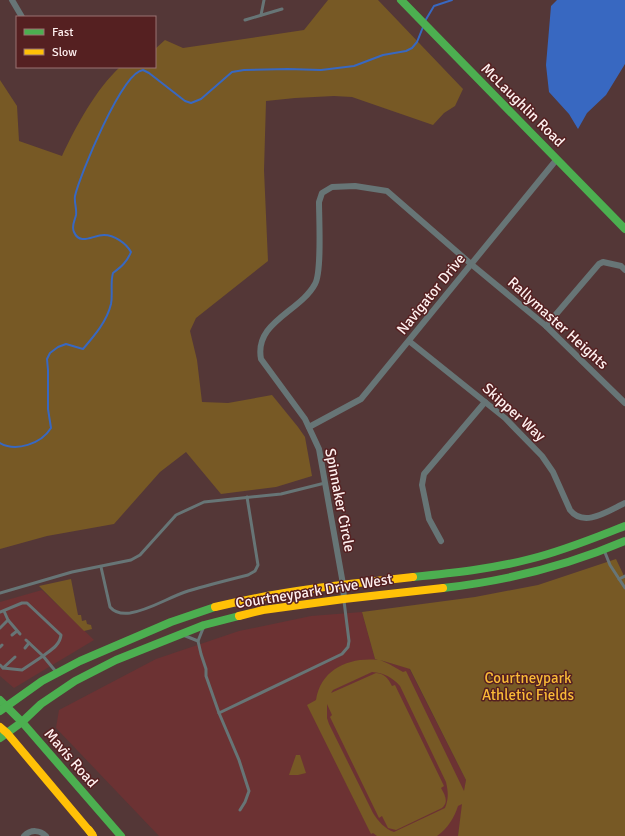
<svg xmlns="http://www.w3.org/2000/svg" width="625" height="836" font-family="Signika,sans-serif">
<style>
.built{fill:#6c3233}
.green{fill:#775925;fill-rule:evenodd}
.water{fill:#3868c1}
.lines{fill:none;stroke-linecap:round;stroke-linejoin:round}
.stream{stroke:#3868c1;stroke-width:2}
.lane{stroke:#677576;stroke-width:3}
.street{stroke:#677576;stroke-width:6}
.fast{stroke:#4caf50;stroke-width:8}
.slow{stroke:#ffc107;stroke-width:8}
.labels{text-anchor:middle;dominant-baseline:central;stroke-width:3;stroke-linejoin:round;paint-order:stroke}
.street-label{font-size:15px;fill:#fef0ef;stroke:#552021}
.park-label{font-size:15px;fill:#f9ba37;stroke:#552021}
</style>
<rect width="100%" height="100%" fill="#543737"/>
<g class="built">
<path d="M 42,590 L 94,640 L 14,688 L 0,676 L 0,602 Z"/>
<path d="M 362,612 L 375,659 L 409,668 L 466,780 L 458,836 L 159,836 L 56,728 L 59,710 L 156,659 L 239,631 L 311,616 Z"/>
</g>
<g class="green">
<path d="M 328,0 L 378,0 L 463,89 L 455,106 L 444,113 L 433,125 L 352,97 L 334,96 L 295,98 L 266,101 L 264,170 L 268,261 L 196,318 L 190,331 L 197,360 L 202,402 L 228,403 L 272,395 L 298,427 L 305,437 L 312,476 L 276,487 L 221,494 L 186,452 L 160,472 L 114,524 L 47,536 L 0,549 L 0,80 L 17,106 L 19,141 L 62,156 C 76,126 96,89 120,67 L 155,67 L 155,49 L 165,40 L 183,48 L 304,30 Z"/>
<path d="M 616,559 L 625,578 L 625,836 L 458,836 L 462,804 L 458,806 C 454,818 448,828 437,836 L 377,836 L 373,833 L 371,834 L 307,705 L 316,700 C 321,669 349,657 378,660 L 375,659 L 362,612 L 475,597 L 538,585 ZM 380,660 L 410,669 L 466,780 L 464,791 L 406,671 L 403,672 L 389,664 ZM 372,672 C 384,673 392,677 400,686 L 446,782 C 448,791 449,798 445,808 L 394,832 C 385,829 378,821 373,813 L 329,724 L 327,718 L 327,704 L 332,715 L 330,717 L 379,818 L 382,816 L 388,828 L 396,830 L 442,808 C 449,802 445,795 441,788 L 444,786 L 395,685 L 392,686 C 388,678 385,674 376,673 L 331,693 L 333,690 Z"/>
<path d="M 71,579 L 78,615 L 81,615 L 82,621 L 86,620 L 87,624 L 91,625 L 92,629 L 84,631 L 39,586 Z"/>
<path d="M 296,755 L 300,755 L 306,773 L 298,775 L 289,775 Z"/>
</g>
<path class="water" d="M 557,0 L 625,0 L 625,64 L 606,95 L 587,113 L 578,129 L 569,114 L 549,92 L 546,65 L 551,6 Z"/>
<g class="lines">
<g class="stream">
<path d="M 425,21 L 434,6 L 452,0"/>
<path d="M 0,443 C 16,452 41,444 51,428 L 48,409 L 48,370 L 47,359 L 50,353 L 58,347 L 66,344 L 83,349 C 95,335 107,321 111,304 C 113,294 110,283 113,273 C 121,267 127,262 131,252 C 126,243 114,235 104,235 C 93,235 80,246 74,232 C 71,226 75,220 76,215 C 77,209 74,202 75,196 C 80,175 122,72 143,70 L 149,73 L 185,101 L 191,103 L 201,99 L 232,72 L 244,70 L 288,69 L 321,70 L 354,66 L 383,55 L 406,51 L 412,48 L 417,42 L 423,27"/>
</g>
<g class="lane">
<path d="M 261,15 L 264,0"/>
<path d="M 245,20 L 282,9"/>
<path d="M 604,550 L 610,565 L 625,588"/>
<path d="M 101,567 L 110,607 C 115,613 122,614 130,613 C 150,610 169,597 188,591 C 208,585 228,580 248,575 L 255,571 L 258,565 L 247,497"/>
<path d="M 619,579 L 625,576"/>
<path d="M 0,593 L 72,572 L 131,560 L 140,555 L 176,515 L 204,502 L 281,494 L 325,483"/>
<path d="M 4,611 L 8,620 L 20,634"/>
<path d="M 0,612 L 22,603 L 27,603 L 61,635 C 60,645 51,650 43,656 L 26,640"/>
<path d="M 0,628 L 8,620"/>
<path d="M 12,635 L 17,631"/>
<path d="M 183,635 L 198,641 L 204,626"/>
<path d="M 198,641 L 201,654 L 206,669 L 206,676 L 219,713 L 239,760 L 249,791 L 245,802 L 240,810"/>
<path d="M 0,647 L 2,645"/>
<path d="M 25,648 L 29,643"/>
<path d="M 0,665 L 3,668 L 22,670 L 43,656 L 57,673"/>
<path d="M 3,668 L 15,657"/>
<path d="M 219,713 L 342,654 L 348,647 L 349,641 L 344,601"/>
</g>
<g class="street">
<path d="M 12,0 L 22,17"/>
<path d="M 546,326 L 599,264 L 603,262 L 621,266 L 625,270"/>
<path d="M 409,341 L 505,418 L 542,456 L 553,472 L 570,510 C 584,528 608,511 625,503"/>
<path d="M 309,427 L 361,399 L 557,159"/>
<path d="M 441,541 L 429,519 L 422,485 L 424,474 L 485,402"/>
<path d="M 344,599 L 343,584 L 319,449 L 305,419 L 261,359 C 254,322 300,312 315,284 C 322,272 319,218 319,202 L 322,193 L 332,187 L 355,186 L 387,191 L 471,264 L 546,326 L 625,403"/>
<path d="M 24,836 C 31,829 40,830 46,836"/>
</g>
<g class="fast">
<path d="M 401,0 L 625,229"/>
<path d="M 413,577 C 453,573 492,569 530,559 C 563,551 594,538 625,526"/>
<path d="M 443,588 C 505,581 567,566 625,541"/>
<path d="M 0,700 L 22,722 L 121,836"/>
<path d="M 0,711 L 42,681 L 80,661 L 171,622 L 215,607"/>
<path d="M 0,738 L 22,722 L 41,704 L 75,681 L 116,660 L 204,625 L 239,616"/>
</g>
<g class="slow">
<path d="M 215,607 C 280,591 347,584 413,577"/>
<path d="M 239,616 L 263,610 L 344,599 L 443,588"/>
<path d="M 0,727 L 7,733 L 92,834"/>
<path d="M 89,830 L 93,836"/>
</g>
</g>
<g class="labels">
<g class="street-label">
<text transform="translate(523 105) rotate(45)">McLaughlin Road</text>
<text transform="translate(431 294) rotate(-51)">Navigator Drive</text>
<text transform="translate(558 323) rotate(42)">Rallymaster Heights</text>
<text transform="translate(514 412) rotate(42)">Skipper Way</text>
<text transform="translate(340 500) rotate(79)">Spinnaker Circle</text>
<text transform="translate(314 591) rotate(-9)">Courtneypark Drive West</text>
<text transform="translate(71 758) rotate(49)">Mavis Road</text>
</g>
<g class="park-label">
<text x="528" y="678">Courtneypark<tspan x="528" dy="17">Athletic Fields</tspan></text>
</g>
</g>
<rect x="16" y="16" width="140" height="52" fill="#552021" stroke="#997373"/>
<rect x="24" y="29" width="20" height="6" fill="#4caf50" stroke="#997373"/>
<text x="52" y="36" font-size="12" fill="#fef0ef">Fast</text>
<rect x="24" y="49" width="20" height="6" fill="#ffc107" stroke="#997373"/>
<text x="52" y="56" font-size="12" fill="#fef0ef">Slow</text>
</svg>
